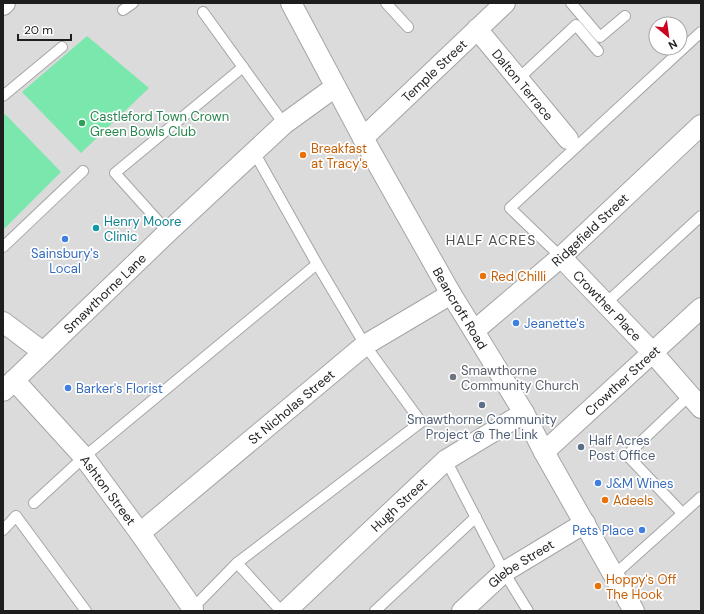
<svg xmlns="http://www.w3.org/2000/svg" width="704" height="614" font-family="'DM Sans',sans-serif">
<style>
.residential{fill:#dcdbdb;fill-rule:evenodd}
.pitch{fill:#7ae7ad}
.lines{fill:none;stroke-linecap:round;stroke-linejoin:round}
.lane-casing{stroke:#a5a5a5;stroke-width:12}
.street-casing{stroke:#a5a5a5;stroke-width:22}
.lane{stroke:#fff;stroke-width:10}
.street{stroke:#fff;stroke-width:20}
.leisure-dot{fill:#2e9e5b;stroke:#fff;stroke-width:1.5}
.food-dot{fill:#e8710a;stroke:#fff;stroke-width:1.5}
.culture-dot{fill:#0f9aa8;stroke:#fff;stroke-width:1.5}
.shop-dot{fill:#3f7fe0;stroke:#fff;stroke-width:1.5}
.worship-dot{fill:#6b7280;stroke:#fff;stroke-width:1.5}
.service-dot{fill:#5c6f8a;stroke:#fff;stroke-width:1.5}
.labels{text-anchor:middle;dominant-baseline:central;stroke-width:3.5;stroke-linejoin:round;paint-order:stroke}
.street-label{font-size:13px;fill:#1e1e1e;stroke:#fff}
.leisure-label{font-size:13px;fill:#27864d;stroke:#fff;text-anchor:start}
.food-label{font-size:13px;fill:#c56008;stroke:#fff;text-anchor:start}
.culture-label{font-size:13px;fill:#0d838f;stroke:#fff;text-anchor:start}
.shop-label{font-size:13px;fill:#366cbe;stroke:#fff;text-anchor:start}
.worship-label{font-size:13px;fill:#5b616d;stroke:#fff;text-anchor:start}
.service-label{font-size:13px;fill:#4e5e75;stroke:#fff}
.neighbourhood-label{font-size:14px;letter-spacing:1px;fill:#515151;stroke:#fff}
</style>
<rect width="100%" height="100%" fill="#f0eae3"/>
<path class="residential" d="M 3,3 L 701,3 L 701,611 L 3,611 ZM 656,24 L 680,24 L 680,48 L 656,48 Z"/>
<g class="pitch">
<path d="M 87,36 L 149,88 L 81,153 L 22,92 Z"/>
<path d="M 5,114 L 61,172 L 4,229 L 3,228 L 3,116 Z"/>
</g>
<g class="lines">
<g class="lane-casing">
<g id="lane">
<path d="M 386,3 L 408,27"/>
<path d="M 571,3 L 600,37 L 625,16"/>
<path d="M 123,10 L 133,3"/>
<path d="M 203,12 L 284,124"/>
<path d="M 518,79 L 576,25 L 598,51"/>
<path d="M 3,96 L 62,47"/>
<path d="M 168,232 L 115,173 L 243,67"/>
<path d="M 3,247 L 83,171"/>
<path d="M 561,257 L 510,208 L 701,32"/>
<path d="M 605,304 L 701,216"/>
<path d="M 446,460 L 504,572 L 528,611"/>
<path d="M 34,503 L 84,457 L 317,264"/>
<path d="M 682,513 L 627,455 L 690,395"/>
<path d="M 3,530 L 16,516 L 86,611"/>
<path d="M 237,563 L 281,611"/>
<path d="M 614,575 L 701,497"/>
<path d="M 191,610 L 237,563 L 421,422 L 365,345 L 317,264 L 254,152"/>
<path d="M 375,611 L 476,517"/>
</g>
</g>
<g class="street-casing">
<g id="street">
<path id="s1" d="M 291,3 L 363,138 L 451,294 L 474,331 L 524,413 L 544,452 L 634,611"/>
<path d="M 3,5 L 5,3"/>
<path id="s2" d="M 477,29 L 568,139"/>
<path id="s3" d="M 363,138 L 505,3"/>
<path id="s4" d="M 561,257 L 653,353 L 701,408"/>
<path d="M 3,322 L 43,352"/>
<path id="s5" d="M 474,331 L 561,257 L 701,125"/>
<path id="s6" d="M 14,380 L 84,457 L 140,533 L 193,609"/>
<path id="s7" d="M 3,391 L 168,232 L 254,152 L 284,124 L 335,87"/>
<path id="s8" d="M 544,452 L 701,308"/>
<path id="s9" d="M 140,533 L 365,345 L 451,294"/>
<path id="s10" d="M 286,611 L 446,460 L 524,413"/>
<path id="s11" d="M 462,611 L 504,572 L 585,523"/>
</g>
</g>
<use href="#lane" class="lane"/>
<use href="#street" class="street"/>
</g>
<circle class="leisure-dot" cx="82" cy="123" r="4"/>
<g class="food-dot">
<circle cx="303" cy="155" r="4"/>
<circle cx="483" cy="276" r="4"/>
<circle cx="605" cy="500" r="4"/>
<circle cx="598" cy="586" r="4"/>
</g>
<circle class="culture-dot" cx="96" cy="228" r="4"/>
<g class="shop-dot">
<circle cx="65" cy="239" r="4"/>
<circle cx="516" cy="323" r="4"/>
<circle cx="68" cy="388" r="4"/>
<circle cx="598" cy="483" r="4"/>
<circle cx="642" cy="530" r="4"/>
</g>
<circle class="worship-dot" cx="453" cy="377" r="4"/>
<g class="service-dot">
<circle cx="482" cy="405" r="4"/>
<circle cx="581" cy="447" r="4"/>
</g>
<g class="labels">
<g class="street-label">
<text stroke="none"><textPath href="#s3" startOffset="98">Temple Street</textPath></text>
<text stroke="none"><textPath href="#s2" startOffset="72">Dalton Terrace</textPath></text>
<text stroke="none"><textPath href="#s5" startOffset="154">Ridgefield Street</textPath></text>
<text stroke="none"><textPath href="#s7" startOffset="141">Smawthorne Lane</textPath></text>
<text stroke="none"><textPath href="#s4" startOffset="67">Crowther Place</textPath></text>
<text stroke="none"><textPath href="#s1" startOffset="349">Beancroft Road</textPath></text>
<text stroke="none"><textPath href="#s8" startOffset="106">Crowther Street</textPath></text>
<text stroke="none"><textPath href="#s9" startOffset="197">St Nicholas Street</textPath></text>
<text stroke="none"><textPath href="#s6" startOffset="145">Ashton Street</textPath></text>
<text stroke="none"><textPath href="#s10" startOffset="155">Hugh Street</textPath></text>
<text stroke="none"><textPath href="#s11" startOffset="76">Glebe Street</textPath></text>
</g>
<g class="leisure-label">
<text x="90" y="116">Castleford Town Crown<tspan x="90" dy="15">Green Bowls Club</tspan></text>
</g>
<g class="food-label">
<text x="311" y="148">Breakfast<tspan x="311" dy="15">at Tracy's</tspan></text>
<text x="491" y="276">Red Chilli</text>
<text x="613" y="500">Adeels</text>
<text x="606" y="579">Hoppy's Off<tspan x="606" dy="15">The Hook</tspan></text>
</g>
<g class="culture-label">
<text x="104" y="221">Henry Moore<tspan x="104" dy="15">Clinic</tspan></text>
</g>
<g class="shop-label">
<text x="65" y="253" text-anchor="middle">Sainsbury's<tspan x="65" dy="15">Local</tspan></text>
<text x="524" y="323">Jeanette's</text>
<text x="76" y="388">Barker's Florist</text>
<text x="606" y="483">J&amp;M Wines</text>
<text x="634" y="530" text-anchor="end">Pets Place</text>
</g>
<g class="worship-label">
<text x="461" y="370">Smawthorne<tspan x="461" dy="15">Community Church</tspan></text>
</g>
<g class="service-label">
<text x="482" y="419">Smawthorne Community<tspan x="482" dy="15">Project @ The Link</tspan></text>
<text x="589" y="440" text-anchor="start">Half Acres<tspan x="589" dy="15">Post Office</tspan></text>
</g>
<g class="neighbourhood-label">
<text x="491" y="240">HALF ACRES</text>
</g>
</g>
<rect width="704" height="614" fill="none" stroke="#1e1e1e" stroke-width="8"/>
<g transform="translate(668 36) rotate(151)"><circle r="19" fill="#ffffff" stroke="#a5a5a5"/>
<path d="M0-3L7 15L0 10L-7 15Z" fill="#cd001e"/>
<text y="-6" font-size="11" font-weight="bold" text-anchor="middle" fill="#1e1e1e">N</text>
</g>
<path d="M18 34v6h53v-6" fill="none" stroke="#1e1e1e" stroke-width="2"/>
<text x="24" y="34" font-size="12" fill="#1e1e1e" stroke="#ffffff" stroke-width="3" paint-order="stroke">20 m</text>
</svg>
